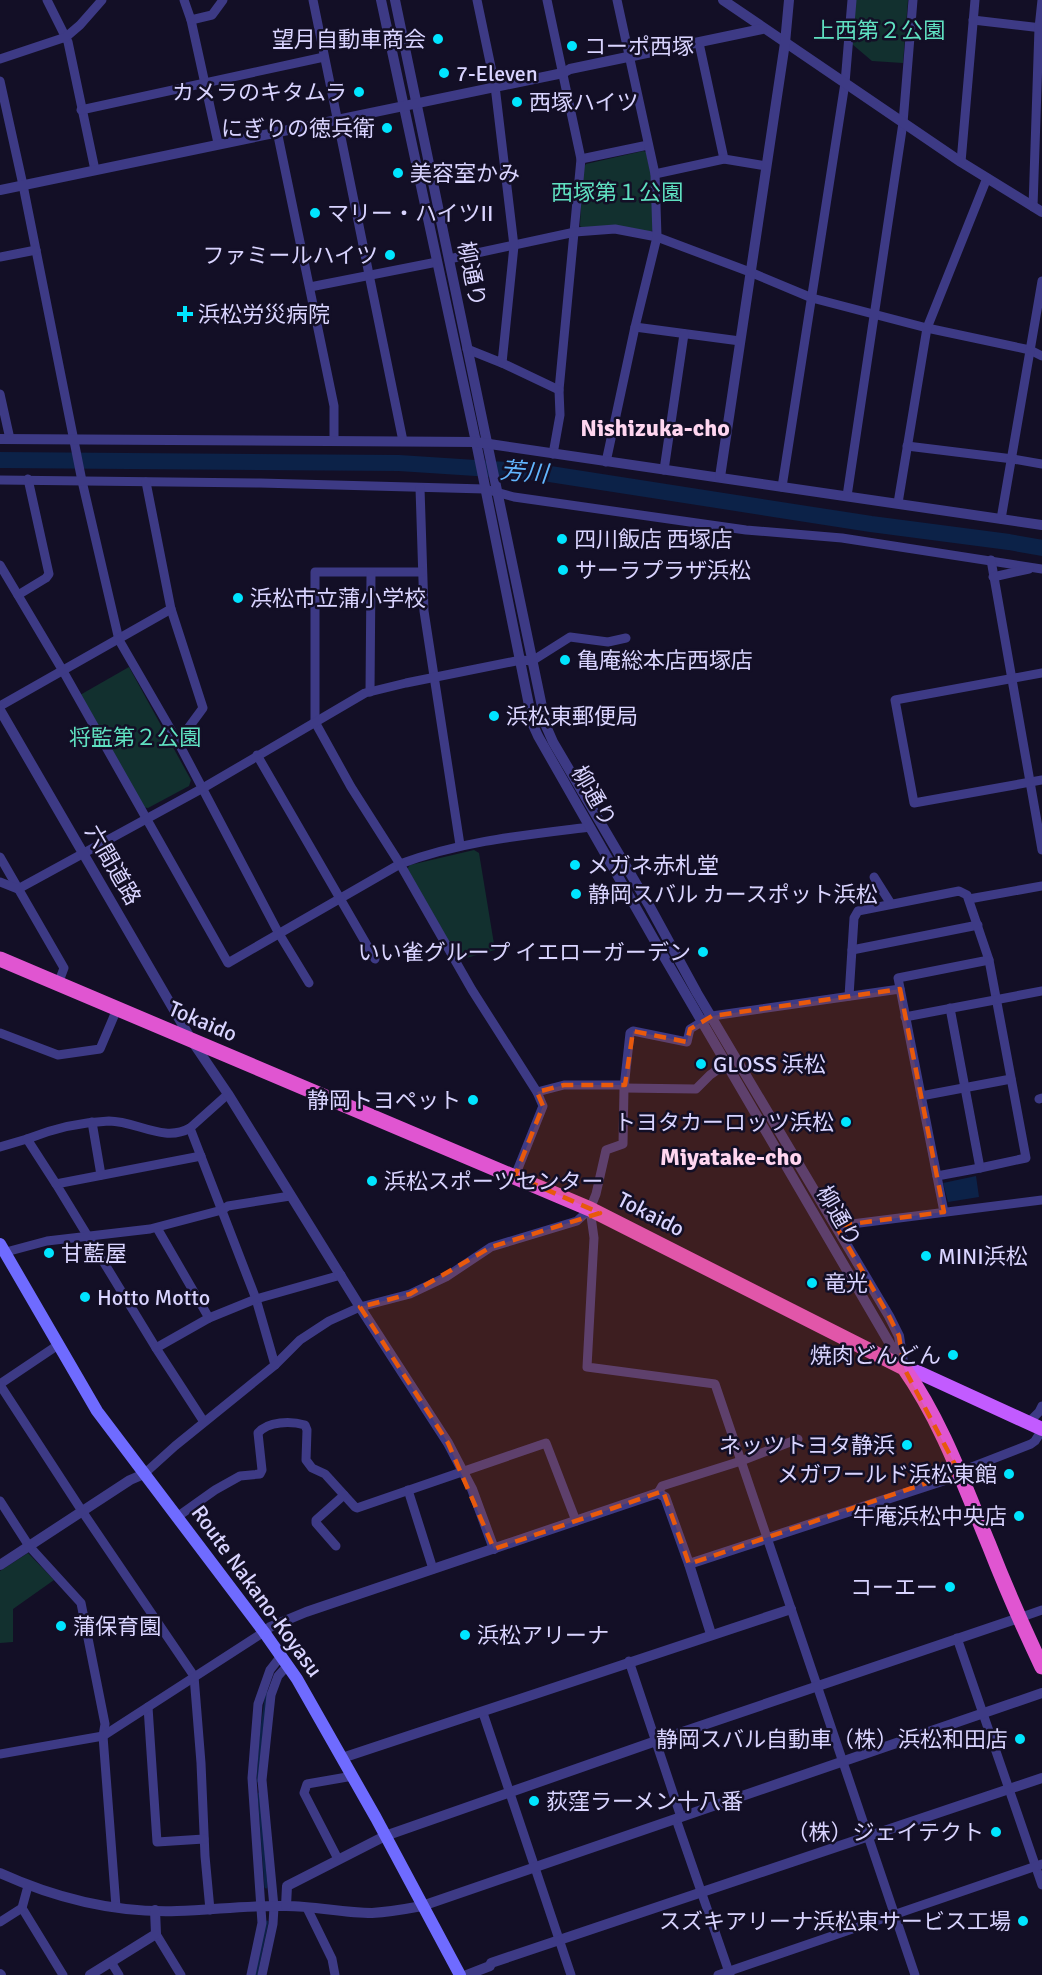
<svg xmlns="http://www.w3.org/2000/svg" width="1042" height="1975" font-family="Signika,'Noto Sans JP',sans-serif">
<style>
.green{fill:#12302f}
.water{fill:#0c2248}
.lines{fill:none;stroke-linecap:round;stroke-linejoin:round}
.stream{stroke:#0c2248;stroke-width:3}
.river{stroke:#0c2248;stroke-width:16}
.minor{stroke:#3d3a85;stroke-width:9}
.tertiary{stroke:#3d3a85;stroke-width:10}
.secondary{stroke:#6f6bff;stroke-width:12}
.primary{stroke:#c25bff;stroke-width:14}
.trunk{stroke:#e055d1;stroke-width:15}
.marked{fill:#e8590c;fill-opacity:0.2;stroke:#e8590c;stroke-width:4.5;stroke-dasharray:12 8;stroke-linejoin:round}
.poi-dot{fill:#00e5ff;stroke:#130f26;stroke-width:2}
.labels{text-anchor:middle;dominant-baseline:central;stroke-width:5;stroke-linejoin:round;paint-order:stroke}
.park-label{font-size:22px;fill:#5fe0c0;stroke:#130f26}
.poi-label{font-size:22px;fill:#d9d4ff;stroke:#130f26;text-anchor:start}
.street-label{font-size:22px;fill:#d9d4ff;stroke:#130f26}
.neighbourhood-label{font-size:24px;font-weight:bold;fill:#ffd6f0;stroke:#130f26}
.water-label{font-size:24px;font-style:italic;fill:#62b6ff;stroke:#130f26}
</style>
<rect width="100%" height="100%" fill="#130f26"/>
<g class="green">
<path d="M 854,0 L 908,0 L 903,63 L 872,61 L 852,44 Z"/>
<path d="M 643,151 L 646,152 L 651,175 L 653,230 L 649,233 L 583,228 L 580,226 L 583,168 L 586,164 Z"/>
<path d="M 129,667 L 191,780 L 189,786 L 148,808 L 142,807 L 80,695 Z"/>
<path d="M 474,850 L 479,853 L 495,950 L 459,960 L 407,869 L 410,865 Z"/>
<path d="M 28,1553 L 54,1580 L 13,1609 L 13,1642 L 0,1643 L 0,1571 Z"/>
</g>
<path class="water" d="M 976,1176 L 979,1197 L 948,1202 L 943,1183 Z"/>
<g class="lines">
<g class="stream">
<path d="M 258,1781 L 261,1735 L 267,1692"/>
<path d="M 259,1794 L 266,1887"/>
<path d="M 256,1975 L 267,1922"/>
</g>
<path class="river" d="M 0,460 L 399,463 L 537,472 L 871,524 L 1009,542 L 1042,548"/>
<g class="minor">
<path d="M 47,0 L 68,42 L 95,170"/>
<path d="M 184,0 L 191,20 L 218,143"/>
<path d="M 313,0 L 403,441"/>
<path d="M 547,0 L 581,159 L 559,390 L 560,415 L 553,454"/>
<path d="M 191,20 L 212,15 L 223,0"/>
<path d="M 973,20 L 1042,28"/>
<path d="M 699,43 L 724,159"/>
<path d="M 0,59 L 66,37 L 80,25 L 102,0"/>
<path d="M 0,81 L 23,185 L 82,481 L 119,640 L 178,742 L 278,932 L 309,983"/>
<path d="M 81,110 L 324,57"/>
<path d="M 277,131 L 334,406 L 334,441"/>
<path d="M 581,159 L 648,145"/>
<path d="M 961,162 L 975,0"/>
<path d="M 655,174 L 724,159 L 766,166"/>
<path d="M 1033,207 L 1039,28 L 1042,0"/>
<path d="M 0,257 L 36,250"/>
<path d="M 449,259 L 575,232 L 615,229 L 657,237 L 750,272 L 812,298 L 927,328 L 1030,350 L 1042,356"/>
<path d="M 310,287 L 437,262"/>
<path d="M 635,327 L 740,341"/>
<path d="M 467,349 L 502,363 L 514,246 L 495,86 L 477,0"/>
<path d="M 502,363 L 559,390"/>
<path d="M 0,394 L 10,439"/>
<path d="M 907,446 L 1013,459 L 1042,464"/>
<path d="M 606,462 L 635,327 L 657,237 L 655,174 L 617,0"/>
<path d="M 664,470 L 684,334"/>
<path d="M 0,480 L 260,483 L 485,489 L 514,497 L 746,530 L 842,538 L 1042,569"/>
<path d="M 146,482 L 171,609 L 203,708 L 178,742"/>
<path d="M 782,487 L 845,83 L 852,0"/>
<path d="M 420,488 L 424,611 L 460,845"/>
<path d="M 847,496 L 903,123 L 913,0"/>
<path d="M 898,503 L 927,328 L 987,178"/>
<path d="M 1001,519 L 1042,281"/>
<path d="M 991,560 L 1042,850"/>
<path d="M 0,565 L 63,671 L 228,963 L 400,864 C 462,841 525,835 590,827"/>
<path d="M 422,572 L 315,572 L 315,722 L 351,787 L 400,864 L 472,990 L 537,1092 L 543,1106 L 515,1176"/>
<path d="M 993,577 L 1029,569"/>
<path d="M 18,595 L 46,578 L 49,574 L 28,479"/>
<path d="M 1042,673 L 895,700 L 914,803 L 1042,780"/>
<path d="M 370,692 L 371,573"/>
<path d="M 0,706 L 171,609"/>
<path d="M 257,755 L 375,959"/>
<path d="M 0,857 L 64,968 L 58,984"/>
<path d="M 874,877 L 891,904"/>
<path d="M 0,882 L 18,889 L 203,788 L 365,693 L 406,683 L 521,660 L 532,661 L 570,637 L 608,642 L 626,638"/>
<path d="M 969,899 L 1042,886"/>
<path d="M 852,950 L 978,925"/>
<path d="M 849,996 L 854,918 L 858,911 L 959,891 L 967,895 L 989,960 L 1026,1158 L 980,1168 L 937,1176"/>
<path d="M 950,1008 L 980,1168"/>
<path d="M 905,1017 L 1042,991"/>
<path d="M 0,1033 L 58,1055 L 100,1049 L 117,1009"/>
<path d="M 624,1088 L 696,1089 L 710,1075 L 727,1063"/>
<path d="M 537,1092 L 564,1085 L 625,1085"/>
<path d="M 228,1094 L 190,1128 L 256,1299 L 275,1365"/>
<path d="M 921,1096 L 1011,1079"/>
<path d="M 1039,1099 L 1042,1098"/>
<path d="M 92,1122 L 101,1175"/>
<path d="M 0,1147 L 27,1139"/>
<path d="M 201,1156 L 56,1184 L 156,1348 L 204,1422"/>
<path d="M 56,1184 L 27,1139 C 52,1129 82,1122 109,1121 C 137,1121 164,1143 190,1128"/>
<path d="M 590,1209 L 594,1238 L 587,1367 L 715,1384 L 915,1975"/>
<path d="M 944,1212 L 898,978 L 989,960"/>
<path d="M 836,1226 L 1042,1200"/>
<path d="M 157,1228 L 209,1318"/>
<path d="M 6,1252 L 47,1241 L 150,1229 L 222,1210 L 228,1206 L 290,1196"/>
<path d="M 156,1348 L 209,1318 L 256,1299 L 341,1275"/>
<path d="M 0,1384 L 58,1345"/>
<path d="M 0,1385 L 82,1511 L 194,1676 L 201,1763 L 205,1856 L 210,1910"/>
<path d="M 1028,1423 L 1039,1412 L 1042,1406"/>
<path d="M 959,1472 L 1031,1444 L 1035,1441 L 1042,1430"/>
<path d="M 144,1474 L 175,1446 L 275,1365 L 300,1340 L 329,1321 L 360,1307 L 410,1294 L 446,1277 L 491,1247 L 577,1221 L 590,1209 L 596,1194 L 606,1150 L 623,1144 L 624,1088 L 630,1033 L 633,1031 L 687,1042 L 690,1029 L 712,1016 L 900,989"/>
<path d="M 408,1490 L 433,1569"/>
<path d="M 658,1493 L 662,1486 L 741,1461 L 798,1439"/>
<path d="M 0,1501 L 29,1546 L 81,1603 L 105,1724 L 103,1736 L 116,1907"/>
<path d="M 177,1517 L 215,1490 L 240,1476 L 260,1474 L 262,1470 L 258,1433 C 268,1421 291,1421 305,1425 L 307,1430 L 306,1460 L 312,1468 L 325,1474 L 355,1507 L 357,1508 L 546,1443 L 576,1521"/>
<path d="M 336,1546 L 316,1523 L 316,1520 L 344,1495"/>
<path d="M 1019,1618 L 1042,1610"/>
<path d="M 957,1638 L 1042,1885"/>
<path d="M 629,1661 L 681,1817"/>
<path d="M 148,1707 L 157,1842 L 204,1839"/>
<path d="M 483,1713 L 571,1975"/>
<path d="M 0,1754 L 103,1736 L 264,1632"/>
<path d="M 676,1819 L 730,1975"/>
<path d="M 338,1859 L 304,1793 L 307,1784 L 353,1776"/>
<path d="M 22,1908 L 63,1975"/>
<path d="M 307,1908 L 332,1959 L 335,1975"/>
<path d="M 0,1922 L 22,1908 L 28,1886"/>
<path d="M 156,1934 L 181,1975"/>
<path d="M 111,1962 L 119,1975"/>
<path d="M 251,1975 L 262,1923 L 252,1778 L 258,1704 L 270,1670 L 281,1656"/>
<path d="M 262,1975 L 273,1924 L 274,1907 L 262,1780 L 271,1695 L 278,1676 L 288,1665"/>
<path d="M 718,1975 L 1042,1864"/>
</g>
<g class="tertiary">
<path d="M 381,0 L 476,442 L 533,725 L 538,736 L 656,943 L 904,1368"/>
<path d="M 395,0 L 546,726 L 553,742 L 650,907 L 697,993 L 889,1316 L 899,1336 L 903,1362"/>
<path d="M 723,0 L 961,162 L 1042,212"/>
<path d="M 0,190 L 563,73 L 570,69 L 762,29"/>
<path d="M 0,439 L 476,442 L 1042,525"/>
<path d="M 720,477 L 785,43 L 789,0"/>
<path d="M 0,710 L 192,1041 L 228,1094 L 360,1307 L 448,1443 L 472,1489 L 494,1549"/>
<path d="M 689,1564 L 945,1480 L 959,1472"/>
<path d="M 0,1565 L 130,1480 L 144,1474"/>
<path d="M 264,1632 L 270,1627 L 306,1612 L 658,1493 L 665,1497 L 689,1564 L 711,1634"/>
<path d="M 342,1758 L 791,1609"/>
<path d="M 0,1873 C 55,1898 116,1913 177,1911 C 213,1910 249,1905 286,1906 C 315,1906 343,1913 372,1913 C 389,1912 406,1909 422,1906 L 1042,1693"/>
<path d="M 286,1906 L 287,1886 L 385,1836 L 656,1741 L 1019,1618"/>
<path d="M 0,1974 L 1,1975"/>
<path d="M 90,1975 L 156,1934 L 155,1910"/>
<path d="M 467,1975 L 490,1966 L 491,1963 L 1042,1778"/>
</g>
<path class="secondary" d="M 0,1244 L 97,1411 L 264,1632 L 297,1679 L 376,1818 L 460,1975"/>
<path class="primary" d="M 904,1368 L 920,1373 L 1042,1429"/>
<path class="trunk" d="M 0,959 L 590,1209 L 904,1368 C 942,1422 964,1485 989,1545 C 1005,1586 1023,1627 1042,1667"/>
</g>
<path class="marked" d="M 900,989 L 944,1212 L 836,1226 L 889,1316 L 899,1336 L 904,1368 L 959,1472 L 689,1564 L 663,1491 L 494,1549 L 448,1443 L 360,1307 L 410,1294 L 491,1247 L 600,1213 L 515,1176 L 543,1106 L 537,1092 L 564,1085 L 625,1085 L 633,1031 L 687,1042 L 690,1029 L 712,1016 Z"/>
<g class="poi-dot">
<circle cx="438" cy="39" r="6"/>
<circle cx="572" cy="46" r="6"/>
<circle cx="444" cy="73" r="6"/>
<circle cx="359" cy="92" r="6"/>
<circle cx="517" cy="102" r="6"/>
<circle cx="387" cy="128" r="6"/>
<circle cx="398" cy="173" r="6"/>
<circle cx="315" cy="213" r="6"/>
<circle cx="390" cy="255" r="6"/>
<path d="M182 305h6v6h6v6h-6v6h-6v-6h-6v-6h6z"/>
<circle cx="562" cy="539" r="6"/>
<circle cx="563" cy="570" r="6"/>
<circle cx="238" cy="598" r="6"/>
<circle cx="565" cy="660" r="6"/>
<circle cx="494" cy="716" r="6"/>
<circle cx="575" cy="865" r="6"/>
<circle cx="576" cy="894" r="6"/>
<circle cx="703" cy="952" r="6"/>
<circle cx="701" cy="1064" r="6"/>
<circle cx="473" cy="1100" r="6"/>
<circle cx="846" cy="1122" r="6"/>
<circle cx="372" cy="1181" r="6"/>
<circle cx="49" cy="1253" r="6"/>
<circle cx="926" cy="1256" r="6"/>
<circle cx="812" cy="1283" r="6"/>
<circle cx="85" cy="1297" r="6"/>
<circle cx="953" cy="1355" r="6"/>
<circle cx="907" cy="1445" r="6"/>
<circle cx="1009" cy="1474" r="6"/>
<circle cx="1019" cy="1516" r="6"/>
<circle cx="950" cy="1587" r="6"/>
<circle cx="61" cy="1626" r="6"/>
<circle cx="465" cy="1635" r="6"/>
<circle cx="1020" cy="1739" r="6"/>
<circle cx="534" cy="1801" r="6"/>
<circle cx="996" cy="1832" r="6"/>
<circle cx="1023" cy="1921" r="6"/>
</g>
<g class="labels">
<g class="park-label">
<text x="879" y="30">上西第２公園</text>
<text x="617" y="192">西塚第１公園</text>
<text x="135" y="737">将監第２公園</text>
</g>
<g class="poi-label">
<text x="426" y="39" text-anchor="end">望月自動車商会</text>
<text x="584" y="46">コーポ西塚</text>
<text x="456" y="73">7-Eleven</text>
<text x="347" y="92" text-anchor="end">カメラのキタムラ</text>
<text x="529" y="102">西塚ハイツ</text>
<text x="375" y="128" text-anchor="end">にぎりの徳兵衛</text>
<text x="410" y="173">美容室かみ</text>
<text x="327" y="213">マリー・ハイツII</text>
<text x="378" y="255" text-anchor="end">ファミールハイツ</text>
<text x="198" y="314">浜松労災病院</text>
<text x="574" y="539">四川飯店 西塚店</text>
<text x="575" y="570">サーラプラザ浜松</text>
<text x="250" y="598">浜松市立蒲小学校</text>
<text x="577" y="660">亀庵総本店西塚店</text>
<text x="506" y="716">浜松東郵便局</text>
<text x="587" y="865">メガネ赤札堂</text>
<text x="588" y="894">静岡スバル カースポット浜松</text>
<text x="691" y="952" text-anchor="end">いい雀グループ イエローガーデン</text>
<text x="713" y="1064">GLOSS 浜松</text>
<text x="461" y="1100" text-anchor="end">静岡トヨペット</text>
<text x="834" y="1122" text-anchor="end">トヨタカーロッツ浜松</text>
<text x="384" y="1181">浜松スポーツセンター</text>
<text x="61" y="1253">甘藍屋</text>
<text x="938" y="1256">MINI浜松</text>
<text x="824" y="1283">竜光</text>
<text x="97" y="1297">Hotto Motto</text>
<text x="941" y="1355" text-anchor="end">焼肉どんどん</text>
<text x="895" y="1445" text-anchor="end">ネッツトヨタ静浜</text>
<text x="997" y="1474" text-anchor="end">メガワールド浜松東館</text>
<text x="1007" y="1516" text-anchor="end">牛庵浜松中央店</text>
<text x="938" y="1587" text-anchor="end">コーエー</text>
<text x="73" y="1626">蒲保育園</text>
<text x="477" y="1635">浜松アリーナ</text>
<text x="1008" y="1739" text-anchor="end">静岡スバル自動車（株）浜松和田店</text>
<text x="546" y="1801">荻窪ラーメン十八番</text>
<text x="984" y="1832" text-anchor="end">（株）ジェイテクト</text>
<text x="1011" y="1921" text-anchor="end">スズキアリーナ浜松東サービス工場</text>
</g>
<g class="street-label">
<text transform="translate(472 274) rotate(79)">柳通り</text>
<text transform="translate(594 796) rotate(60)">柳通り</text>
<text transform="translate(113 865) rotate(60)">六間道路</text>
<text transform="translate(203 1021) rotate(23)">Tokaido</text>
<text transform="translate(651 1214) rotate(27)">Tokaido</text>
<text transform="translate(839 1216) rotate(60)">柳通り</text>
<text transform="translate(257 1591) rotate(54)">Route Nakano-Koyasu</text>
</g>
<g class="neighbourhood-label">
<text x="655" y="428">Nishizuka-cho</text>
<text x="731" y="1157">Miyatake-cho</text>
</g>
<g class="water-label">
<text transform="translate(524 472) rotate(5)">芳川</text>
</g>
</g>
</svg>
